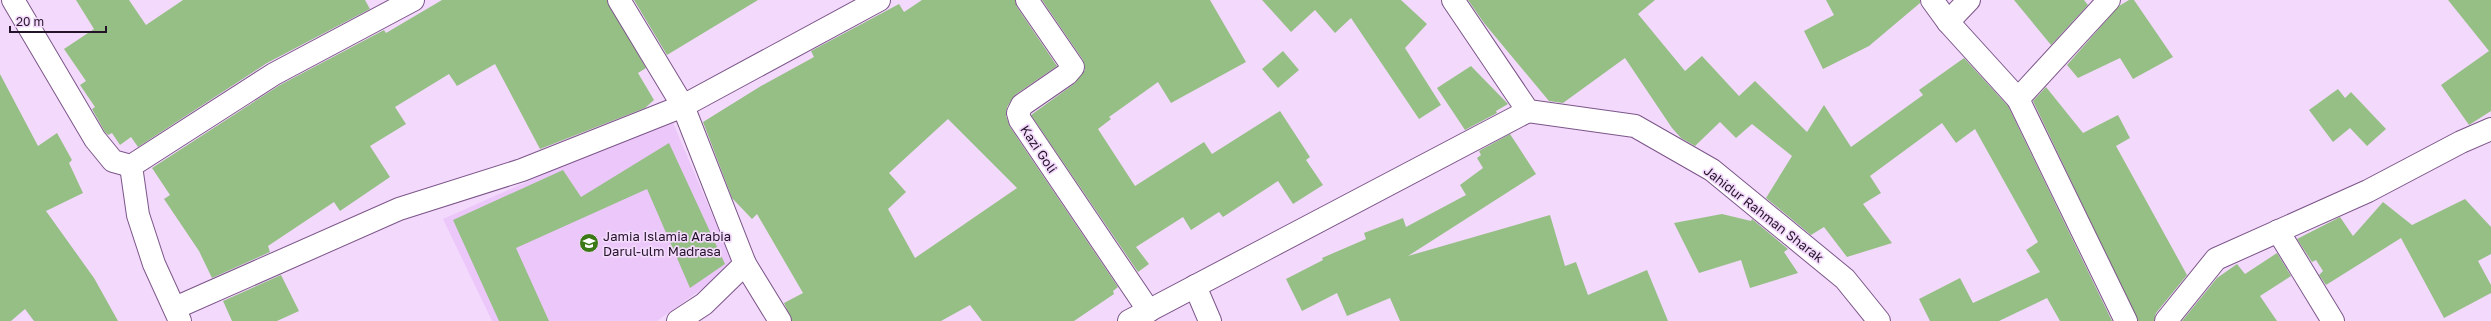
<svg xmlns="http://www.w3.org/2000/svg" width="2491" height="321" font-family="'Golos Text',sans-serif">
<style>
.built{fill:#ecc7fa}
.building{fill:#96bf86;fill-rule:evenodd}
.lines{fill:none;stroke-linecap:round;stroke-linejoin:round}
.minor-casing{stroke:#7c5689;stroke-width:24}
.minor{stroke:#fff;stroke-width:22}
.labels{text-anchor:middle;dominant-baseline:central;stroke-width:3.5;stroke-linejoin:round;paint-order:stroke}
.street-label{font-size:13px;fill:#241429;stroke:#f3d9fc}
.poi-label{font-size:13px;fill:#241429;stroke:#f3d9fc;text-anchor:start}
</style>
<rect width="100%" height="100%" fill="#f3d9fc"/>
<path class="built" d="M 671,118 L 734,266 L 657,321 L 492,321 L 443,219 Z"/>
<g class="building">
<path d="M 76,0 L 129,0 L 146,25 L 183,0 L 365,0 L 370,9 L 267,63 L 138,147 L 131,137 L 120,145 L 112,133 L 108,135 L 105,132 L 92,109 L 95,107 L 80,85 L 86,81 L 64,49 L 94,29 Z"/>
<path d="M 442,0 L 607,0 L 646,68 L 638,73 L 654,100 L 645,108 L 540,149 L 495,64 L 457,86 L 449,74 L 395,107 L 406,124 L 370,146 L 390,177 L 340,211 L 334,202 L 268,246 L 270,252 L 212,278 L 199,251 L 164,199 L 170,195 L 152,168 L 280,85 L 384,30 L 386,33 Z"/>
<path d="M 634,0 L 758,0 L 667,55 Z"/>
<path d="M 922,0 L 1015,0 L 1017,7 L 1057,66 L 1015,95 L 1007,107 L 1006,116 L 1010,127 L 1118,287 L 1113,291 L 1114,294 L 1074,321 L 982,321 L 970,305 L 941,321 L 792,321 L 784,303 L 803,293 L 757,214 L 752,219 L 732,198 L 703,122 L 761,86 L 814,57 L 811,51 L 899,4 L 904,12 ZM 948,119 L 1017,188 L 915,258 L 888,209 L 906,192 L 889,173 Z"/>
<path d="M 1042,0 L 1210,0 L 1246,62 L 1171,103 L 1158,82 L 1109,117 L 1111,119 L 1098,129 L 1135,186 L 1204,142 L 1212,154 L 1280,111 L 1310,157 L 1306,160 L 1323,185 L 1293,204 L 1278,181 L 1223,217 L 1219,212 L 1191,230 L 1183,217 L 1136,247 L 1149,264 L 1138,272 L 1031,115 L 1074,84 L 1085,70 L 1083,60 Z"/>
<path d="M 1262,0 L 1401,0 L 1427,24 L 1405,48 L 1441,105 L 1419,119 L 1351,18 L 1335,33 L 1315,10 L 1291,32 Z"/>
<path d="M 1468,0 L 1655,0 L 1638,14 L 1685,71 L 1702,56 L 1739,96 L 1755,81 L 1807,132 L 1824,105 L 1851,147 L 1923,95 L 1919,90 L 1964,58 L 2008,106 L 2112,321 L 2060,321 L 2047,298 L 1999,321 L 1930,321 L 1919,299 L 1960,278 L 1973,303 L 2040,272 L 2026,250 L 2038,242 L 1975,129 L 1956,143 L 1942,123 L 1870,176 L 1881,193 L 1863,204 L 1892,243 L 1847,257 L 1824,227 L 1811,235 L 1766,198 L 1792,156 L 1752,124 L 1736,138 L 1720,122 L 1695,146 L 1681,138 L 1672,128 L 1625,58 L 1563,103 L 1549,101 L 1484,23 Z"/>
<path d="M 1826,0 L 1920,0 L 1920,3 L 1869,46 L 1823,69 L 1804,31 L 1834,15 Z"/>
<path d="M 2014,0 L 2084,0 L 2088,5 L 2051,45 Z"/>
<path d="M 2129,0 L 2134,0 L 2173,57 L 2133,79 L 2120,58 L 2078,78 L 2067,65 L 2119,6 Z"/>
<path d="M 2448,0 L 2491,0 L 2491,111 L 2469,125 L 2441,85 L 2489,51 Z"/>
<path d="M 1283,51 L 1299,70 L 1278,88 L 1262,69 Z"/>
<path d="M 1471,66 L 1508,104 L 1496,111 L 1497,113 L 1465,130 L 1437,88 Z"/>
<path d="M 0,74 L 38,146 L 57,133 L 72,160 L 69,163 L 83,193 L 46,211 L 94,278 L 118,321 L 34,321 L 25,309 L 11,321 L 0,321 Z"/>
<path d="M 2046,87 L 2083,133 L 2118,115 L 2130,138 L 2116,146 L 2187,275 L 2156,313 L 2154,321 L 2138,321 L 2033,101 Z"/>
<path d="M 2338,89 L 2345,98 L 2351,92 L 2386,129 L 2367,146 L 2350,128 L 2333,142 L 2309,110 Z"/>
<path d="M 1510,134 L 1536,174 L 1408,256 L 1550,215 L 1565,266 L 1576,262 L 1588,295 L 1647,270 L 1668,321 L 1400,321 L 1390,298 L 1347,316 L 1337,293 L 1302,311 L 1286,279 L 1323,260 L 1322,258 L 1366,239 L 1364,233 L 1403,218 L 1406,227 L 1466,195 L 1460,185 L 1483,168 L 1477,158 L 1481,155 L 1479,151 Z"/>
<path d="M 669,143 L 725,264 L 690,288 L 647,189 L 516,248 L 549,321 L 499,321 L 453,220 L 563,170 L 581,197 Z"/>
<path d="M 2465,199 L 2491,227 L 2491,254 L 2478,261 L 2491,285 L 2491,293 L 2444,318 L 2401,238 L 2326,285 L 2319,275 L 2323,271 L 2316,260 L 2312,262 L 2297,239 L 2340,217 L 2353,236 L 2383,202 L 2412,225 Z"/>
<path d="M 1722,214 L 1751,221 L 1752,219 L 1788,249 L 1784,252 L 1798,273 L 1750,288 L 1741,260 L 1699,273 L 1674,223 Z"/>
<path d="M 2277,253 L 2291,276 L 2260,296 L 2277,321 L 2182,321 L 2217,278 L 2237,264 L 2245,274 Z"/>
<path d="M 281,275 L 299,311 L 277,321 L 232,321 L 223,301 Z"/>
</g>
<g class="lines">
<g class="minor-casing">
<g id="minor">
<path d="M 13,0 L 95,139 L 113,161 L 131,166 L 274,74 L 413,0"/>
<path d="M 619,0 L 683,106 L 745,264 L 780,321"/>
<path d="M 1027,0 L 1073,67 L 1067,74 L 1022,105 L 1018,113 L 1020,120 L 1149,311"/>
<path d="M 1453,0 L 1528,111 L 1635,126 L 1712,170 L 1845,279 L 1879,321"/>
<path d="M 1932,0 L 1948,22 L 2018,99"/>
<path d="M 2109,0 L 2018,99 L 2126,321"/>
<path d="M 1948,22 L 1969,0"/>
<path d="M 131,166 L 138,215 L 154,264 L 180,321"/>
<path d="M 2278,231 L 2333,321"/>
<path d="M 1195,286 L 1210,321"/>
<path d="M 175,308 L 399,209 L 522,170 L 683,106 L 879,0"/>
<path d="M 678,321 L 704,304 L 745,264"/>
<path d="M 1129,321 L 1528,111"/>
<path d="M 2166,321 L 2216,259 L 2368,191 L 2461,142 L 2491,129"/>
</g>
</g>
<use href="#minor" class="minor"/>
</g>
<defs>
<g id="school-disc" transform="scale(1)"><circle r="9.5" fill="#3a7915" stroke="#f3d9fc"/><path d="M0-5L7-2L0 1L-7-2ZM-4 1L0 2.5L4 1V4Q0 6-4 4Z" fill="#fff"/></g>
</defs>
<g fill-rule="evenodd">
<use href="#school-disc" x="589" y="243"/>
</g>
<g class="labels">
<g class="street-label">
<text transform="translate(1039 149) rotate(56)">Kazi Goli</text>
<text transform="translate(1764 214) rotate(38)">Jahidur Rahman Sharak</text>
</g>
<g class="poi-label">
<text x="603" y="236">Jamia Islamia Arabia<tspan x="603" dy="15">Darul-ulm Madrasa</tspan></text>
</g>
</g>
<path d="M10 26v6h96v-6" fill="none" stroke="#241429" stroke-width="2"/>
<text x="16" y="26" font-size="12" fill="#241429" stroke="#f3d9fc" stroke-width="3" paint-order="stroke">20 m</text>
</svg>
